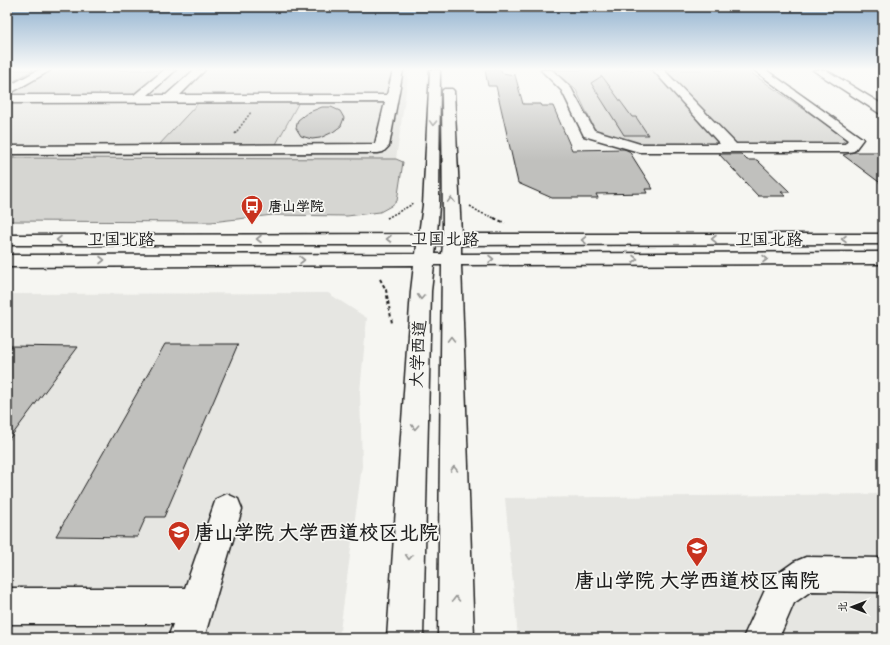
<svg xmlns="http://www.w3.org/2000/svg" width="890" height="645" font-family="Caveat,'LXGW WenKai TC',sans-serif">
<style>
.built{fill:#e6e6e2}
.green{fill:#d6d6d2;stroke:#797977}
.building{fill:#c0c0bd;stroke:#1c1c1c}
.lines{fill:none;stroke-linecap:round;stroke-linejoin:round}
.minor-casing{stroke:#1c1c1c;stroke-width:3}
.major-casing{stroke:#1c1c1c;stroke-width:3}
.path-far1{stroke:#1c1c1c;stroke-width:1.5;stroke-dasharray:2 1.5;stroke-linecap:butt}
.path{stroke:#1c1c1c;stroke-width:2;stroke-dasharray:3.5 2.5;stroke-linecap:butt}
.minor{fill:#f6f6f2;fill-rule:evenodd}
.major{fill:#f6f6f2;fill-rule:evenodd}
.oneway{stroke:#949492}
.labels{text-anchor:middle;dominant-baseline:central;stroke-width:3.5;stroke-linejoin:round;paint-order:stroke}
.far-poi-label{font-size:14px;font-weight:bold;fill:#1c1c1c;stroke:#f6f6f2;text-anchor:start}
.street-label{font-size:17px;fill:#1c1c1c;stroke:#f6f6f2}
.near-poi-label{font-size:20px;font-weight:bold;fill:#1c1c1c;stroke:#f6f6f2;text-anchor:start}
</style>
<rect width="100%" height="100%" fill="#f6f6f2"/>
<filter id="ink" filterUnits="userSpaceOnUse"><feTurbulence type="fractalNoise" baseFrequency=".025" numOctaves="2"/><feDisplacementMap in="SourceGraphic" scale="8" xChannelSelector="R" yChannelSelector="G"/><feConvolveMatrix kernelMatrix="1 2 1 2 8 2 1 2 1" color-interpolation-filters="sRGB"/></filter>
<g filter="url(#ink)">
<g class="built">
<path d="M 7,70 L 409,70 L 396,159 L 7,158 Z"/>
<path d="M 328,293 L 367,318 L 360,392 L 362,466 L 339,638 L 7,638 L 7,294 Z"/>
<path d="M 883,494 L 883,638 L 518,638 L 505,498 Z"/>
</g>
<g class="green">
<path d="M 7,70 L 33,70 L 7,85 Z"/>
<path d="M 49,70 L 169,70 L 137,96 L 7,96 L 7,94 Z"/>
<path d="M 553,70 L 747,70 L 847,139 L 840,144 L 632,143 L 596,132 L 576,90 Z"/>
<path d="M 201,100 L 300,100 L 275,146 L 158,146 Z"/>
<path d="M 7,158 L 396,159 L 403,162 L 397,201 L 391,206 L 380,212 L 347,216 L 273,215 L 211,222 L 7,221 Z"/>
</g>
<g class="building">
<path d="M 485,70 L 501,70 L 502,73 L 515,75 L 523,104 L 541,104 L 542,106 L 553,106 L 572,150 L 624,149 L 629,151 L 653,189 L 645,189 L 647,193 L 596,194 L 598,198 L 552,198 L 518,183 L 496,86 L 488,86 Z"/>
<path d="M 602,76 L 632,117 L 636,117 L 648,135 L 624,135 L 591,83 Z"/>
<path d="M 322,107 L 331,107 L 340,111 L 344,118 L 341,126 L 333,132 L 320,138 L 312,139 L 301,136 L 296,128 L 298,120 L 307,113 Z"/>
<path d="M 854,152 L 883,152 L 883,185 L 843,155 Z"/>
<path d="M 719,154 L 741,154 L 747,160 L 757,160 L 790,192 L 781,192 L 786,196 L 758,196 Z"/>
<path d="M 165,344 L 238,344 L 164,517 L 146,517 L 137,537 L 56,536 Z"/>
<path d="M 7,346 L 78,347 L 7,442 Z"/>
</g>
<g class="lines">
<g class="minor-casing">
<g id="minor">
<path d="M 38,70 L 51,70 L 7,95 L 7,87 Z"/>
<path d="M 164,70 L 176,70 L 148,95 L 166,95 L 194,70 L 205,70 L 180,95 L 387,95 L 393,70 L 403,70 L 389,146 L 383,152 L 378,153 L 7,154 L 7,146 L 375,144 L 385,102 L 7,103 L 7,95 L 134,95 Z"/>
<path d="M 541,70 L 552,70 L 571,88 L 594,130 L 640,144 L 720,144 L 653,70 L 664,70 L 736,144 L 845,144 L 848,140 L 754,70 L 766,70 L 863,139 L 854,151 L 849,152 L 639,152 L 584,136 L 562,91 Z"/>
<path d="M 813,70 L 826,70 L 883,105 L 883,114 L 879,113 Z"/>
<path d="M 227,494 L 238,499 L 242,509 L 204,638 L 168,638 L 173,624 L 7,624 L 7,588 L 185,588 L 216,499 Z"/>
<path d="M 806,557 L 883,558 L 883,592 L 811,591 L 794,603 L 779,638 L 743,638 L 770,579 L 794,562 Z"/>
</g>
</g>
<g class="major-casing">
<path id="major" d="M 430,70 L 440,70 L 439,205 L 437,234 L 443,234 L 442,91 L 444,89 L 452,89 L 454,91 L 461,234 L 883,234 L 883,244 L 461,245 L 461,254 L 883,252 L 883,264 L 461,265 L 474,638 L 438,638 L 442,265 L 434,265 L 431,291 L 423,638 L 387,638 L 411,291 L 414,265 L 7,267 L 7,255 L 416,254 L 417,245 L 7,245 L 7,235 L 419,234 L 423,205 ZM 436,245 L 443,245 L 442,254 L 435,254 Z"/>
</g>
<g class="path-far1">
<path d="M 235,134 L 251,112"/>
<path d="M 470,206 L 481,213 L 497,219"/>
<path d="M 387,218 L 411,205 L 412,203"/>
</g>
<g class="path">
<path d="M 494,218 L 505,223"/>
<path d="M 380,279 L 386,290 L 392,323"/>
</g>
<use href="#minor" class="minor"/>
<use href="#major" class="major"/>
</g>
<defs><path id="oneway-chevron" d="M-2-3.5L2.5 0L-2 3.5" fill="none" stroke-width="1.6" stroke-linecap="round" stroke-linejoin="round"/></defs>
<g class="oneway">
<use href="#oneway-chevron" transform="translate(433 123) rotate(92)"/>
<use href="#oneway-chevron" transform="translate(451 200) rotate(-92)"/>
<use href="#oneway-chevron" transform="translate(259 239) rotate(180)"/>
<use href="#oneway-chevron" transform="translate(389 239) rotate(180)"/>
<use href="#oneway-chevron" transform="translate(714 239) rotate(180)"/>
<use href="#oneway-chevron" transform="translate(844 239) rotate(180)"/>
<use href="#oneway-chevron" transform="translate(59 240) rotate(180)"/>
<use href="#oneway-chevron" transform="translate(584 240) rotate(180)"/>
<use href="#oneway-chevron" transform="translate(491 259)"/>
<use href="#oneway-chevron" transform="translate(635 259)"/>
<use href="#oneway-chevron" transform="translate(765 259)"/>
<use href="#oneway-chevron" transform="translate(102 260)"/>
<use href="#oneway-chevron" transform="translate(302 260)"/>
<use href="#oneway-chevron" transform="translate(421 297) rotate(93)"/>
<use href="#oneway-chevron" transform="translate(451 339) rotate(-91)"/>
<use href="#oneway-chevron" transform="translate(415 427) rotate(93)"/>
<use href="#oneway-chevron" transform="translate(454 469) rotate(-91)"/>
<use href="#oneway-chevron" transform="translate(409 557) rotate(93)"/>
<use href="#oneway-chevron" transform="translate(456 599) rotate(-91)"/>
</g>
</g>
<linearGradient id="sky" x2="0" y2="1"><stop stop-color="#90b1cf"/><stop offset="0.43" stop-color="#fbfbf9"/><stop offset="1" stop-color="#fbfbf9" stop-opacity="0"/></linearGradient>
<rect width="890" height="161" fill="url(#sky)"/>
<defs>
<g id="bus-pin" transform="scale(1.15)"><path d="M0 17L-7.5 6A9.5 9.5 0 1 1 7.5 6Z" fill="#c8321e" stroke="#f6f6f2"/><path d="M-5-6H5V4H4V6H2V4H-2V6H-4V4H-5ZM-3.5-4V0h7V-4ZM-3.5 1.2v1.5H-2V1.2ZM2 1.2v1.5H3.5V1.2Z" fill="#fff"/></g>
<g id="university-pin" transform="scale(1.15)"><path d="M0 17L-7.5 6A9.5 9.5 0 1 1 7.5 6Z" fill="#c8321e" stroke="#f6f6f2"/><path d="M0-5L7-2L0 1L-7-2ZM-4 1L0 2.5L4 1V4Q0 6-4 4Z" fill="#fff"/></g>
</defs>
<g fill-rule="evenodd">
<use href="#bus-pin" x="252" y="206"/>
<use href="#university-pin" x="179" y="532"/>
<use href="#university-pin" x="697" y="548"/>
</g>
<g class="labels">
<g class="far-poi-label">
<text x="268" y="206">唐山学院</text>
</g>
<g class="street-label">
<text x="121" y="239">卫国北路</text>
<text transform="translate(445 239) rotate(1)">卫国北路</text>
<text x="769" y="239">卫国北路</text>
<text transform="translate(418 354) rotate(-87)">大学西道</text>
</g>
<g class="near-poi-label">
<text x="194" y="532">唐山学院 大学西道校区北院</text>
<text x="697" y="580" text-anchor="middle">唐山学院 大学西道校区南院</text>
</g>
</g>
<rect width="890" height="645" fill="none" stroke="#f6f6f2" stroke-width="24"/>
<rect x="12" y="12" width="866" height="621" fill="none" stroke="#1c1c1c" stroke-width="1.5" filter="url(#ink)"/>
<g transform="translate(852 607) rotate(270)" stroke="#f6f6f2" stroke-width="3" paint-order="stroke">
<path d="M0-3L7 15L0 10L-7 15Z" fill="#1c1c1c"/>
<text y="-6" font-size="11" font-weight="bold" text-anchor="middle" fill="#1c1c1c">北</text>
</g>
</svg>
